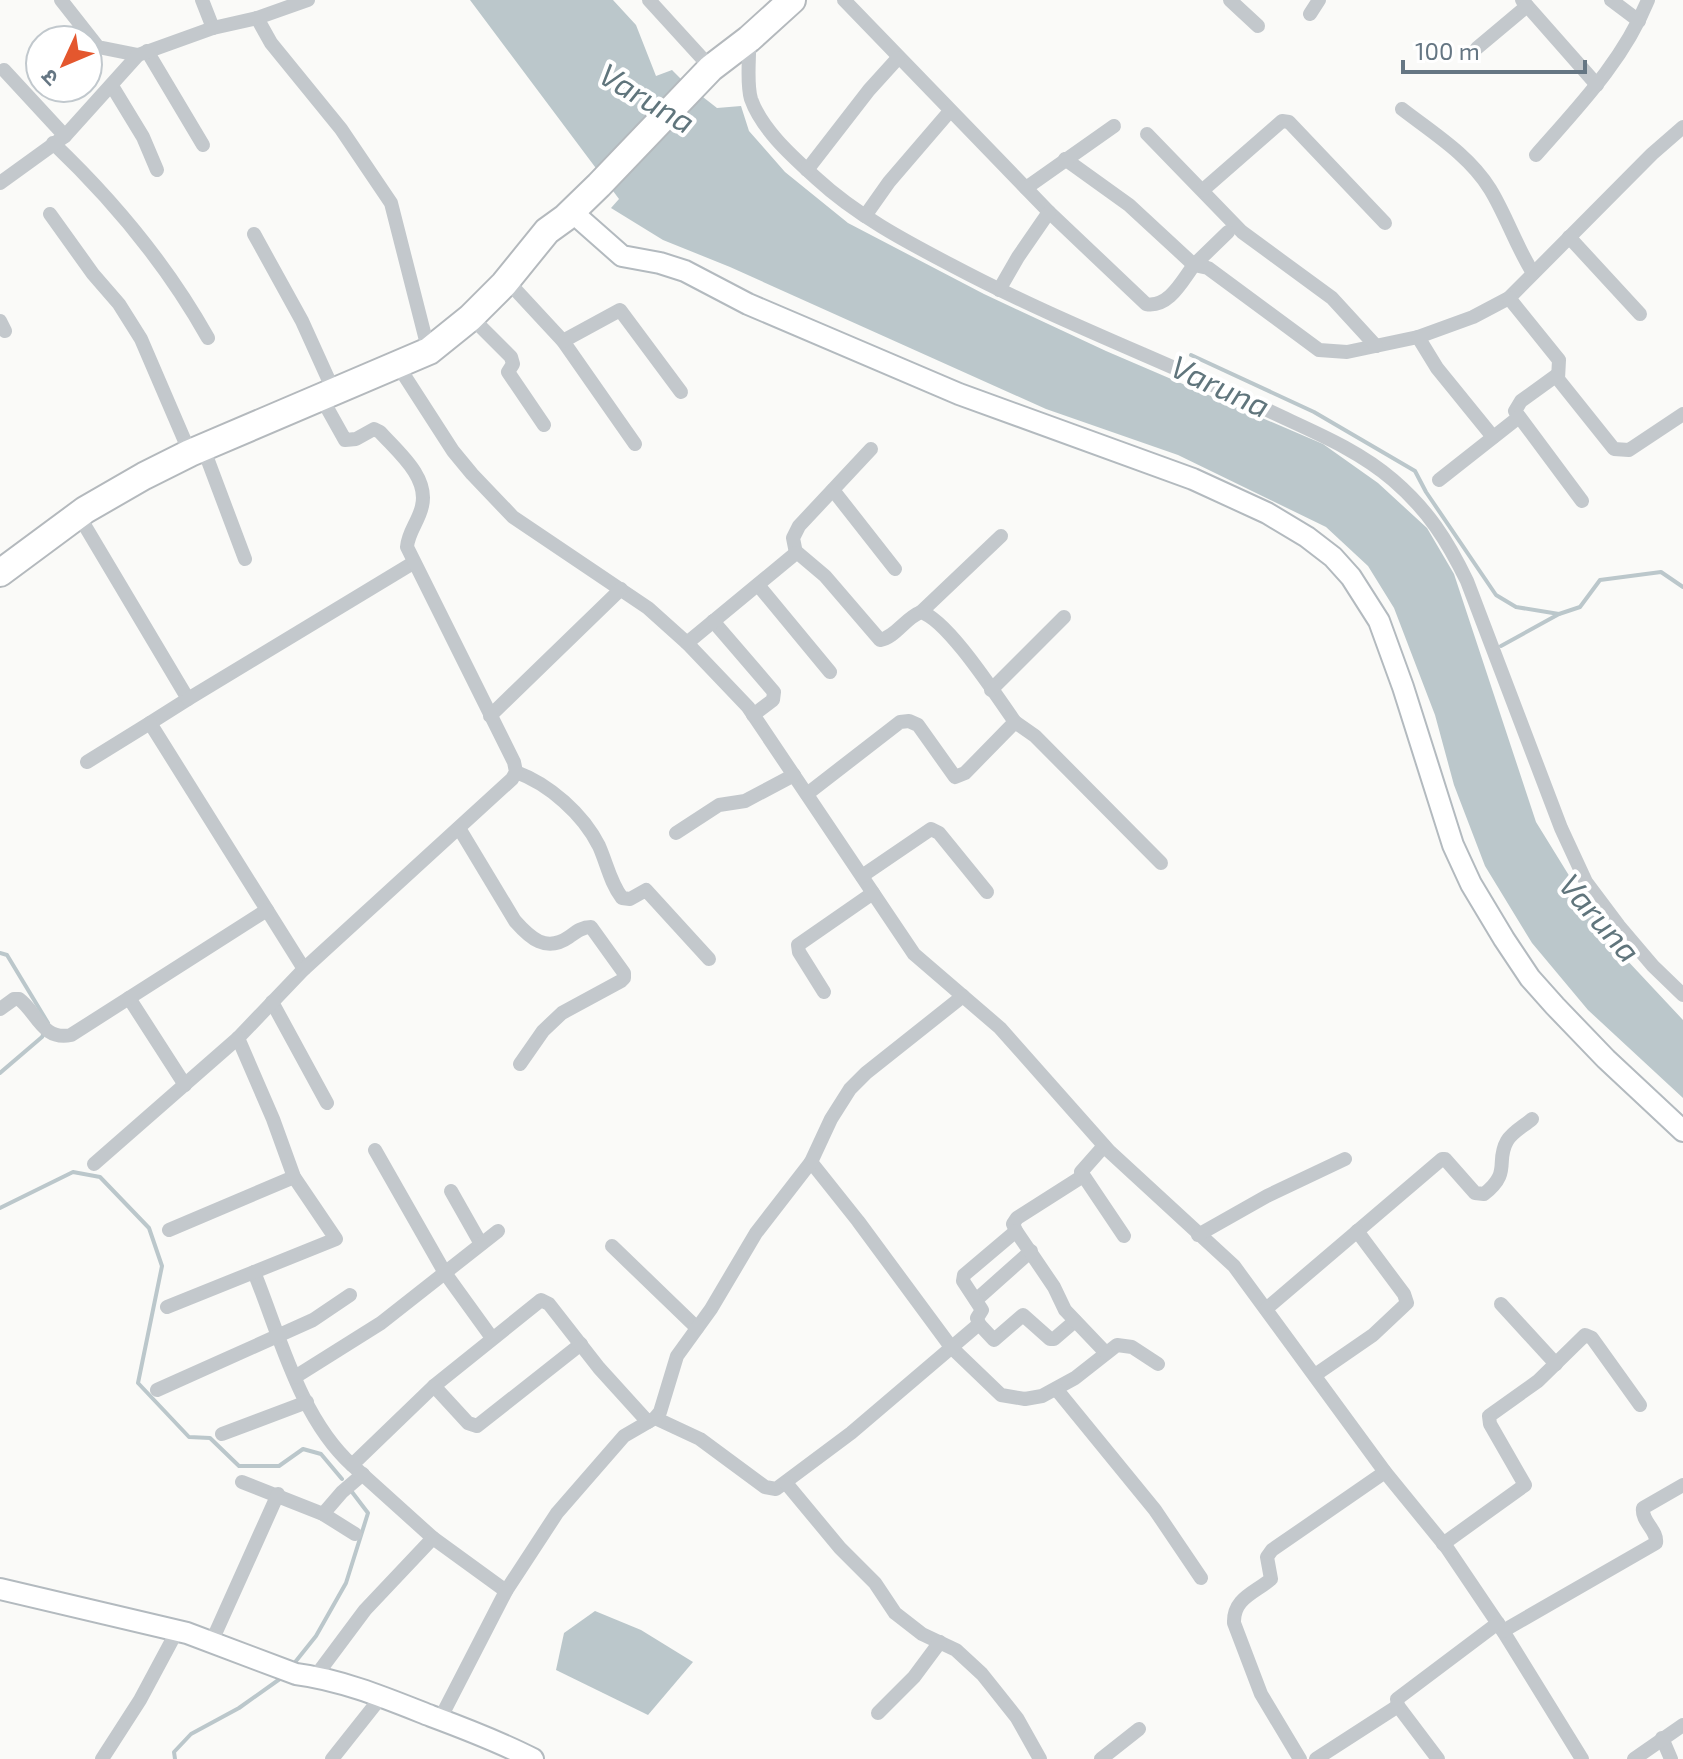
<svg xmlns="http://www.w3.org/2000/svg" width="1683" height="1759" font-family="'Exo 2','Noto Sans Devanagari',sans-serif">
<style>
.water{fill:#bbc7cb}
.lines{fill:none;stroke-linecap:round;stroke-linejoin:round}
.stream{stroke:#bbc7cb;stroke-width:4}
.secondary-casing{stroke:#b3babf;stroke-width:24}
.highway-casing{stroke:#b4b9bd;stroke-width:30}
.street{stroke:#c3c8cc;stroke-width:14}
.secondary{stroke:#fff;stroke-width:20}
.highway{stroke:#fff;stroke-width:26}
.labels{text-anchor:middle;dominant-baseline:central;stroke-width:8;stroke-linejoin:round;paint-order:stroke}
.water-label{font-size:32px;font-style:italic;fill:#60757c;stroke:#fff}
</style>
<rect width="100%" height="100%" fill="#fafaf8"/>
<g class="water">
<path d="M 470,0 L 613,0 L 636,25 L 656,76 L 672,70 L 685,83 L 717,108 L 741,106 L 749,131 L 785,172 L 848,223 L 984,294 L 1106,351 L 1323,444 L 1378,483 L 1427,528 L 1454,574 L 1536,822 L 1610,942 L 1683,1020 L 1683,1098 L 1588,1010 L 1532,943 L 1485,866 L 1454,785 L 1435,715 L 1394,608 L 1368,566 L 1326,527 L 1178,455 L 1046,409 L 730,267 L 663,240 L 611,208 L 619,199 Z"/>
<path d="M 595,1611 L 641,1630 L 693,1662 L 648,1715 L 556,1670 L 564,1633 Z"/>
</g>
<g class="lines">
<g class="stream">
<path d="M 1191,355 L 1314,412 L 1415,471 L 1426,492 L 1496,595 L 1516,607 L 1559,614"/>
<path d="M 1501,646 L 1559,614 L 1580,607 L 1600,580 L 1661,572 L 1683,587"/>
<path d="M 0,953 L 7,955 L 48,1023"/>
<path d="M 0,1073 L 42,1037 L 45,1031"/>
<path d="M 0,1208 L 73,1172 L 100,1177 L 149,1228 L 162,1266 L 138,1383 L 189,1437 L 210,1438 L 239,1466 L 279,1466 L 303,1449 L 321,1454 L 342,1479"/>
<path d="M 292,1666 L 316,1636 L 346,1583 L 368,1513 L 352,1492"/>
<path d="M 175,1759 L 174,1752 L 191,1734 L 239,1708 L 284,1676"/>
</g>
<g class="secondary-casing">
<g id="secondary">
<path d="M 571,211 L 622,256 L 660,263 L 685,271 L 748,304 L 959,394 L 1193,479 L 1267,513 L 1307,537 L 1333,557 L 1351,577 L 1379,621 L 1403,687 L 1453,845 L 1471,884 L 1504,939 L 1530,978 L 1555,1006 L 1606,1059 L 1683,1131"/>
<path d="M 0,1589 L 187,1633 L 296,1674 C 343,1680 388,1699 431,1716 C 466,1729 500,1742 533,1759"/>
</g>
</g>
<g class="highway-casing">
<path id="highway" d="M 0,573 L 85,510 L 144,476 L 190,453 L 429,351 L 470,318 L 504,284 L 547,231 L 565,218 L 599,185 L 711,68 L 749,39 L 792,0"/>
</g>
<g class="street">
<path d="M 61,0 L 98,47 L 138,55"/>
<path d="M 202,0 L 213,28"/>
<path d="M 649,0 L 711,68"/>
<path d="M 844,0 L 1049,212 L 1146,304 C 1169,308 1182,281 1194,265 L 1208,268 L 1319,350 L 1347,352 L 1418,337 L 1473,317 L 1509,298 L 1652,154 L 1683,127"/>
<path d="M 1230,0 L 1258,26"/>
<path d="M 1522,0 L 1597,85"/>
<path d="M 1611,0 L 1639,21"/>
<path d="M 1310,14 L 1319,0"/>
<path d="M 257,18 L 271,43 L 341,129 L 391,203 L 430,356"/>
<path d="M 749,39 C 750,57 746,82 751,99 C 762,130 793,157 816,178 C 856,215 905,241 953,266 C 1053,319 1159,359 1261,407 C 1306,429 1355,447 1393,480 C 1428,510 1447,540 1467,581 L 1561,828 L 1586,882 L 1619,926 L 1653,966 L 1683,995"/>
<path d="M 1477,48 L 1527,6"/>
<path d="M 147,51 L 203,145"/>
<path d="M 4,70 L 65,136"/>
<path d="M 112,86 L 143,137 L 157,170"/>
<path d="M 1402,109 C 1433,133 1469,155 1490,189 C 1506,215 1516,246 1533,273"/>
<path d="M 1147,134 L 1242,232 L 1332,298 L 1376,346"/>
<path d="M 53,143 C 114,201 167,265 208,338"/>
<path d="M 1536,155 C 1579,106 1623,61 1648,0"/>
<path d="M 1065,159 L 1129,205 L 1194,265 L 1228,232"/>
<path d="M 807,170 L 869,90 L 898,58"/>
<path d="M 0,183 L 65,136 L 138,55 L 213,28 L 257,18 L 308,0"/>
<path d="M 1026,188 L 1114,126"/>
<path d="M 1203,190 L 1282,121 L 1289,122 L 1385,223"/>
<path d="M 50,214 L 93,274 L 119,304 L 141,339 L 190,453"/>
<path d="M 865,216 L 889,182 L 950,111"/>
<path d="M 254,234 L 302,321 L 335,394"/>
<path d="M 1569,237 L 1640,314"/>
<path d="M 513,287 L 563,341 L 635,444"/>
<path d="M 999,290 L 1018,257 L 1049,212"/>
<path d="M 1509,298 L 1559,360 L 1558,379 L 1614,449 L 1629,450 L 1683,414"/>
<path d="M 0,321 L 5,331"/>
<path d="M 478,324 L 511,357 L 513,364 L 508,372 L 544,425"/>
<path d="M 1418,337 L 1437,368 L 1493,437"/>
<path d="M 563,341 L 620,310 L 681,392"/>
<path d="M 404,375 L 453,451 L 472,474 L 513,517 L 648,608 L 687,643 L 748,707 L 914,954 L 1000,1028 L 1109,1151 L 1234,1266 L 1385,1472 L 1447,1548 L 1503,1631 L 1582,1759"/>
<path d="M 1557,375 L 1521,401 L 1515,411 L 1582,501"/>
<path d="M 207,458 L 245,559"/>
<path d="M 1439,480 L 1519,417"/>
<path d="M 833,490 L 895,569"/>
<path d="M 85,526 L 188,699 L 150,723 L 304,969"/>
<path d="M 796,553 L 793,538 L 799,526 L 871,449"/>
<path d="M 758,585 L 830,672"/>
<path d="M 921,612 L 1001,536"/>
<path d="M 713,621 L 774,692 L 773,700 L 753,715"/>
<path d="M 687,643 L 796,553 L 799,554 L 825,576 L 880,640 C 896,637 905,618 921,612 C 948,620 997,697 1015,722"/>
<path d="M 991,690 L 1064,617"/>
<path d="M 188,699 L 413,563"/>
<path d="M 490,716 L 621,589"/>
<path d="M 87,762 L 150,723"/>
<path d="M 516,772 C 549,784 583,814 599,846 C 607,864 610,882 622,898 L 630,899 L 646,890 L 709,959"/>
<path d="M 807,794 L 900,722 L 909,721 L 918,725 L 955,777 L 965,773 L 1015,722 L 1035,736 L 1161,863"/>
<path d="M 459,828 L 515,921 C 530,938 546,953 569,937 C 576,932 582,927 591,927 L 624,973 L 624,978 L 621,981 L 562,1013 L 543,1031 L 520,1064"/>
<path d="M 676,833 L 719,805 L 745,801 L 794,775"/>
<path d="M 862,876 L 931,829 L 939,833 L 987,892"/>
<path d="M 824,992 L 799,952 L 798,945 L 873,893"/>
<path d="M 129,998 L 185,1085"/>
<path d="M 272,1002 L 327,1103"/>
<path d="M 0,1009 L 14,999 L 19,999 C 37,1012 42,1041 71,1035 L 267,910"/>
<path d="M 1104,1146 L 1081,1172 L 1124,1236"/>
<path d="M 375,1150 L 445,1273 L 492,1338"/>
<path d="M 811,1162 L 858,1221 L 951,1347 L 1001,1395 L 1025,1399 L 1042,1396 L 1075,1378 L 1117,1345 L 1132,1347 L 1158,1364"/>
<path d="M 94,1164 L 238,1038 L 304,969 L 512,779 L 516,772 L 514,762 L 407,547 C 408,532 419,521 422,506 C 429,477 398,452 380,432 L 374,429 L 356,439 L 345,440 L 326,406"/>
<path d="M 451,1191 L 481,1244"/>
<path d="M 169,1230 L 294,1177"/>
<path d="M 1016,1231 L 1013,1224 L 1017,1218 L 1083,1176"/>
<path d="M 1198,1235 L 1267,1196 L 1345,1159"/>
<path d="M 612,1246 L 697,1328"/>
<path d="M 254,1272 C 280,1336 300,1418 352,1465"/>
<path d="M 976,1300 L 1031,1251"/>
<path d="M 1501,1304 L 1556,1364"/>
<path d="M 167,1307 L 336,1239 L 294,1177 L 273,1119 L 238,1038"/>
<path d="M 1266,1309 L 1442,1159 L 1445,1159 L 1475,1193 L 1484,1194 C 1512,1172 1495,1162 1507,1141 C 1512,1132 1524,1126 1532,1119"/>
<path d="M 979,1324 L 994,1340 L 1023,1315 L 1050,1339 L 1054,1339 L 1075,1321"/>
<path d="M 1315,1375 L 1373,1335 L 1407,1303 L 1404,1294 L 1357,1231"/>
<path d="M 295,1377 L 381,1323 L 498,1231"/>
<path d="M 434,1386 L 468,1423 L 477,1426 L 581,1344"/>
<path d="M 157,1390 L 313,1320 L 350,1295"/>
<path d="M 1057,1390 L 1155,1510 L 1201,1578"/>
<path d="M 655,1418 L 700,1439 L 765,1487 L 776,1489 L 851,1433 L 979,1324 L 977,1318 L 982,1310 L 963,1281 L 964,1275 L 1016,1231 L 1054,1287 L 1065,1310 L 1106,1353"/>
<path d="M 222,1434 L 307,1402"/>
<path d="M 242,1482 L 323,1514 L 355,1534"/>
<path d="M 786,1483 L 840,1548 L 875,1583 L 895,1613 L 922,1634 L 956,1650 L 982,1674 L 1017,1718 L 1040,1759"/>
<path d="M 323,1514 L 342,1492 L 363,1474"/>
<path d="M 433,1538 L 352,1465 L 434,1386 L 541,1300 L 549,1304 L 599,1368 L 648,1422"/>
<path d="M 1443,1544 L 1525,1485 L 1490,1424 L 1489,1416 L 1538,1381 L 1585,1335 L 1592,1338 L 1640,1405"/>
<path d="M 1503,1631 L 1656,1543 C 1658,1530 1641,1522 1643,1508 L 1683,1485"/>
<path d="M 211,1643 L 278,1494"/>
<path d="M 315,1677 L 365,1610 L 433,1538 L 506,1591 L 557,1513 L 624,1436 L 655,1418 L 660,1412 L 677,1356 L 711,1309 L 756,1233 L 811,1162 L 831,1119 L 850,1089 L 866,1073 L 963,996"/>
<path d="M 878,1713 L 914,1677 L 940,1642"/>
<path d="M 440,1719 L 506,1591"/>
<path d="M 1662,1738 L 1671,1759"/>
<path d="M 102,1759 L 140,1700 L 177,1631"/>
<path d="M 332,1759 L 382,1696"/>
<path d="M 1101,1759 L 1139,1729"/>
<path d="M 1300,1759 L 1261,1694 L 1234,1623 C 1233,1598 1255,1593 1271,1579 L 1267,1557 L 1272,1550 L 1385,1472"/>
<path d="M 1316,1759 L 1398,1706"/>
<path d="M 1438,1759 L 1398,1706 L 1397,1699 L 1498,1623"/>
<path d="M 1634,1759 L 1683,1725"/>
</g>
<use href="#secondary" class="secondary"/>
<use href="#highway" class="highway"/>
</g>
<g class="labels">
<g class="water-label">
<text transform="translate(648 97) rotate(31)">Varuna</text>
<text transform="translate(1221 385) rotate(25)">Varuna</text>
<text transform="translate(1601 917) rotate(49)">Varuna</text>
</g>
</g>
<g transform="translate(64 64) rotate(226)"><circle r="38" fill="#ffffff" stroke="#c1c8cd" stroke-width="2"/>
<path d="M0-6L14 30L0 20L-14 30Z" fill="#e4572e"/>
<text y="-12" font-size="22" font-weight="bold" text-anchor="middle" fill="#657683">उ</text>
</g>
<path d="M1403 60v12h182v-12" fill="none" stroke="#657683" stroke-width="4"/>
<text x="1415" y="60" font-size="24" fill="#657683" stroke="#ffffff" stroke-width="6" paint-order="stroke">100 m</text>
</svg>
